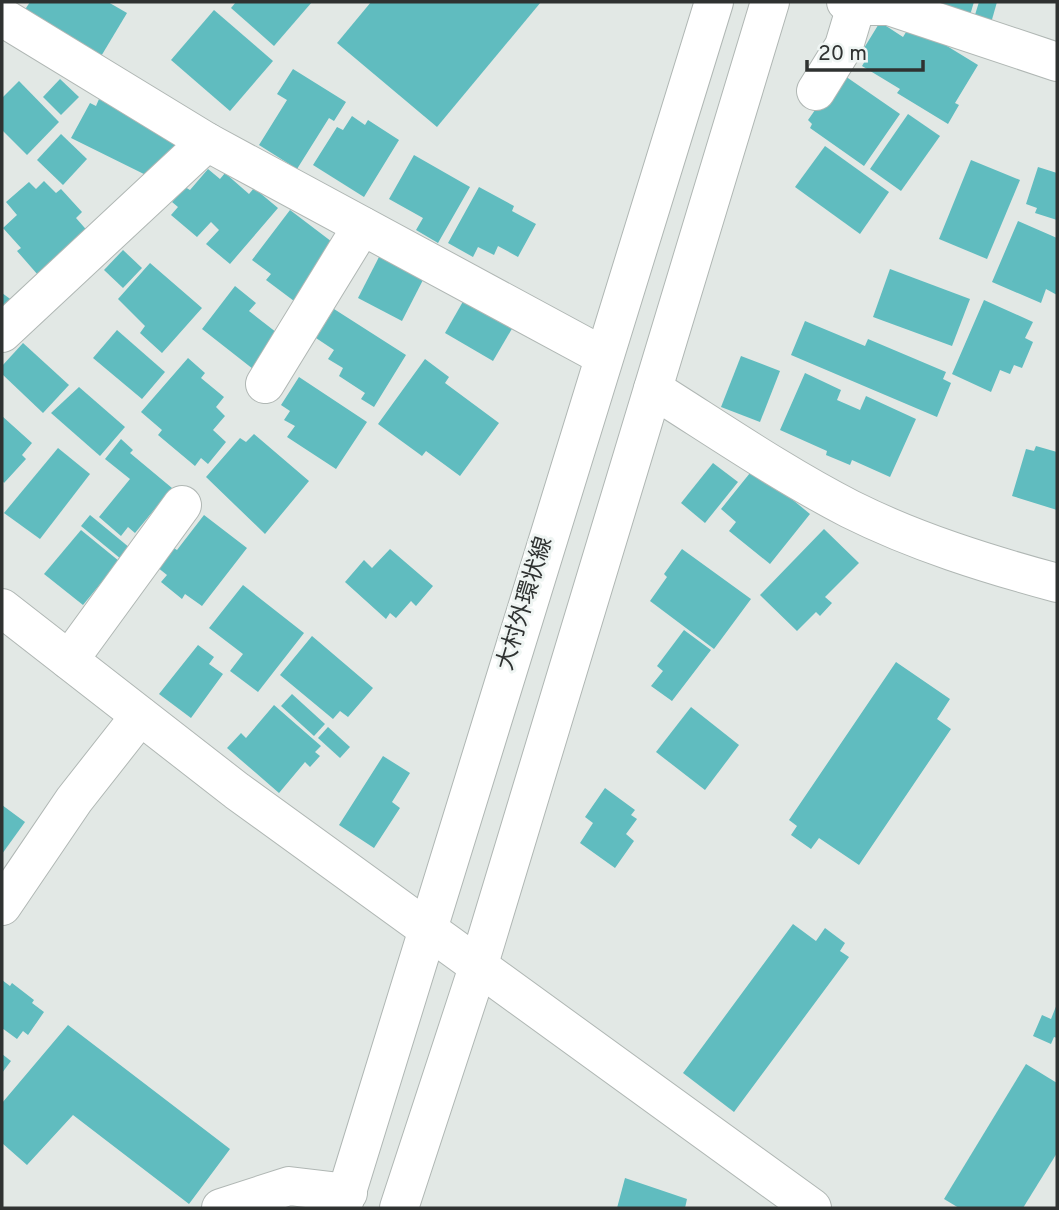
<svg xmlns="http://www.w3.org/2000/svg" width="1059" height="1210" font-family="Overpass,'Noto Sans JP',sans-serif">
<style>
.building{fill:#60bcbf}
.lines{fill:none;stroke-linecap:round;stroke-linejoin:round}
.minor-casing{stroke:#b0b7b4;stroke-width:40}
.major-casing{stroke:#b0b7b4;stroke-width:40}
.minor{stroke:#fff;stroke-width:38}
.major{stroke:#fff;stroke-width:38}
.labels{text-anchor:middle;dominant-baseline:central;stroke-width:6;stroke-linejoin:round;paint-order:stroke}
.street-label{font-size:23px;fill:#2f3231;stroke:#eff5f3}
</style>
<rect width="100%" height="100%" fill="#e2e8e5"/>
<g class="building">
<path d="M 30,2 L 108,2 L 127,13 L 100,58 L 24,11 Z"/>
<path d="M 236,2 L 312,2 L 274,46 L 231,8 Z"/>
<path d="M 371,2 L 541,2 L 437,127 L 337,43 Z"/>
<path d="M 933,2 L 974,2 L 970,15 Z"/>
<path d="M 979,2 L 997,2 L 991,23 L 974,18 Z"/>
<path d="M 214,10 L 273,61 L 230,111 L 171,60 Z"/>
<path d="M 880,22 L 903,37 L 911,24 L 978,65 L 955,103 L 959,105 L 948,124 L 897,93 L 900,89 L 862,66 L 868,56 L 861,53 Z"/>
<path d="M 293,69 L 346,102 L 334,121 L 329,118 L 297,169 L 259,145 L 287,100 L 277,94 Z"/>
<path d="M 845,76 L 900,114 L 864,166 L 810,128 L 812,124 L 808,120 L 832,86 Z"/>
<path d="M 60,79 L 79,97 L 61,115 L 43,97 Z"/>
<path d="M 19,81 L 59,122 L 27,155 L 2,130 L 2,98 Z"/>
<path d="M 99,99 L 177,141 L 156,180 L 71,138 L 90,103 L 96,106 Z"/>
<path d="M 908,114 L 940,136 L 901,191 L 870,169 Z"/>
<path d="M 352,116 L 365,125 L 368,120 L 399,140 L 364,197 L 313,165 L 337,127 L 343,130 Z"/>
<path d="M 61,134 L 87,159 L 63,185 L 37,160 Z"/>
<path d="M 825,146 L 889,192 L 860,234 L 795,187 Z"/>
<path d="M 414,155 L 470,187 L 438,243 L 416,230 L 423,218 L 389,199 Z"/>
<path d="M 971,160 L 1020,180 L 987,259 L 939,239 Z"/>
<path d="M 1038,167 L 1057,173 L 1057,220 L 1035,213 L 1037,208 L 1026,204 Z"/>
<path d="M 208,169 L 220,179 L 225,173 L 249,194 L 254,188 L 278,208 L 230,264 L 206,244 L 219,230 L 211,222 L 197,237 L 171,215 L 178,207 L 172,202 L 185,187 L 190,190 Z"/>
<path d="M 44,181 L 56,193 L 61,189 L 82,212 L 76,218 L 91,235 L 45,283 L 17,251 L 21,248 L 3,228 L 17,215 L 6,202 L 29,182 L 36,189 Z"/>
<path d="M 479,187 L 514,206 L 512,211 L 536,224 L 518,257 L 498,246 L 494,255 L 478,247 L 473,257 L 448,243 Z"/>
<path d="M 290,210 L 340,248 L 294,301 L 266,280 L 271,274 L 252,260 Z"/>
<path d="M 1018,221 L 1057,238 L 1057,295 L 1046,289 L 1041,303 L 992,282 Z"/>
<path d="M 123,250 L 142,268 L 123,288 L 104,270 Z"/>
<path d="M 380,255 L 424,278 L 402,321 L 358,298 Z"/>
<path d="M 150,263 L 202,308 L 162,353 L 140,333 L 145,326 L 118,299 Z"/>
<path d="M 890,269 L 970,299 L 952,346 L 873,317 Z"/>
<path d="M 235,286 L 256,303 L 249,311 L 281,336 L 253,369 L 202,329 Z"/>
<path d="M 2,293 L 13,301 L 2,317 Z"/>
<path d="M 465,298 L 513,327 L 493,361 L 445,333 Z"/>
<path d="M 984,300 L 1033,322 L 1025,338 L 1033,342 L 1022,368 L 1014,365 L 1010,374 L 1000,370 L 991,392 L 952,374 Z"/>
<path d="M 334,309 L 406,355 L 374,407 L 361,399 L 365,393 L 339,376 L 343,368 L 328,359 L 334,350 L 316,338 Z"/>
<path d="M 805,321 L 865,346 L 868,339 L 946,372 L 943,379 L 951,383 L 937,417 L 791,355 Z"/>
<path d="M 117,330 L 165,372 L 142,399 L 93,358 Z"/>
<path d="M 23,343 L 69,385 L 43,413 L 2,374 L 2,366 Z"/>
<path d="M 741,356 L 780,371 L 760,422 L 721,407 Z"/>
<path d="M 188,358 L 205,373 L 201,378 L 224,397 L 216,407 L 225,416 L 213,430 L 226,442 L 208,464 L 201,458 L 195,466 L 158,435 L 162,430 L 141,412 Z"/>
<path d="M 425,359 L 449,377 L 445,383 L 499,423 L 460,476 L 426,451 L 422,456 L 378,424 Z"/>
<path d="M 805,373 L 841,390 L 837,400 L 860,410 L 866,396 L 916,419 L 890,477 L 852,460 L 850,465 L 826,455 L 827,451 L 780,430 Z"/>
<path d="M 299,377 L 367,422 L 336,469 L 287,437 L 295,426 L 284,420 L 290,411 L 281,405 Z"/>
<path d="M 79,387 L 125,427 L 100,456 L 51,413 Z"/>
<path d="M 2,416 L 32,443 L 22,455 L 26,459 L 4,483 L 2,480 Z"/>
<path d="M 254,434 L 309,481 L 265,534 L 206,477 L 240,438 L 246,442 Z"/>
<path d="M 121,439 L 133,450 L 130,453 L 172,488 L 135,533 L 128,527 L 121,536 L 99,517 L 130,479 L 105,459 Z"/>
<path d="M 1036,446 L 1057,452 L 1057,510 L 1012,496 L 1026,449 L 1034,451 Z"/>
<path d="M 58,448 L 90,474 L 40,539 L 4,513 Z"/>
<path d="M 713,463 L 738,482 L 705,523 L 681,503 Z"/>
<path d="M 754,468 L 810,514 L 770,564 L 729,531 L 736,522 L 721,509 Z"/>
<path d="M 90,515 L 130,548 L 121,559 L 81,526 Z"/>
<path d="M 204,515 L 247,548 L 202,606 L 185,594 L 182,599 L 161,582 L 167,575 L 157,567 L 172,547 L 177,550 Z"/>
<path d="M 824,529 L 859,563 L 825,597 L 832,603 L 820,616 L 816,612 L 797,631 L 760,595 Z"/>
<path d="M 81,530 L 119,561 L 83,605 L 44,574 Z"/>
<path d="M 390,549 L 433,586 L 416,606 L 411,601 L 396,618 L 390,613 L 386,619 L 345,582 L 364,560 L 372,568 Z"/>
<path d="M 682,549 L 751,599 L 714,649 L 650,601 L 667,577 L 664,574 Z"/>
<path d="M 243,585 L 304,633 L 258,692 L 230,671 L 243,654 L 209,628 Z"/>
<path d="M 684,630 L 711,650 L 672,701 L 651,686 L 663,671 L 657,666 Z"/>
<path d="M 312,636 L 373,688 L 348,717 L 340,711 L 333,719 L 280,675 Z"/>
<path d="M 198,645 L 214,657 L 209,664 L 223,674 L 191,718 L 159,694 Z"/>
<path d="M 896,662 L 950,699 L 937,719 L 951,729 L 859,865 L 819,838 L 811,849 L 791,835 L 797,826 L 789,820 Z"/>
<path d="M 292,694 L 325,724 L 314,736 L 281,706 Z"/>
<path d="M 274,705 L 321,746 L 315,752 L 320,756 L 310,767 L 305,762 L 279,793 L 227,748 L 241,733 L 246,738 Z"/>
<path d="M 691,707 L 739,745 L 705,790 L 656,752 Z"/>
<path d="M 328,727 L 350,747 L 340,758 L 318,738 Z"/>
<path d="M 383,756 L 410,773 L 392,802 L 400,808 L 374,848 L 339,825 Z"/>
<path d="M 605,788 L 635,810 L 631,815 L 637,819 L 626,834 L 634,841 L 615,868 L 580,843 L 593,823 L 585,817 Z"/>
<path d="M 2,805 L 25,822 L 2,854 Z"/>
<path d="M 793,924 L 816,941 L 825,928 L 845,943 L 840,951 L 849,957 L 734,1112 L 683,1073 Z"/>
<path d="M 2,980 L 10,986 L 12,983 L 34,1000 L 32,1003 L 44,1012 L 28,1035 L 23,1031 L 17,1039 L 2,1028 Z"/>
<path d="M 1057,1004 L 1057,1038 L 1054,1037 L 1051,1044 L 1033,1036 L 1042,1015 L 1051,1019 Z"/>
<path d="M 68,1025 L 230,1149 L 189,1204 L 73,1115 L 27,1165 L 2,1143 L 2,1103 Z"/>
<path d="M 2,1054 L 11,1061 L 2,1073 Z"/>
<path d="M 1026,1064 L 1057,1083 L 1057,1153 L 1023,1208 L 959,1208 L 944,1199 Z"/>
<path d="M 625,1178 L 687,1199 L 685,1208 L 617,1208 Z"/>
</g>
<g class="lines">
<g class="minor-casing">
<g id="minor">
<path d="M 846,2 L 856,6 L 889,6 L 1057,62"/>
<path d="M 2,17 L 207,142 L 603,356"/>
<path d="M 816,91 L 844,46 L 856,6"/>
<path d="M 2,333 L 207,142"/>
<path d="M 265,384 L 362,226"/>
<path d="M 653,389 C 718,430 782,474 850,509 C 916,542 987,564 1057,583"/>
<path d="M 2,608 L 237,791 L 812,1208"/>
<path d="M 69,660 L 182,505"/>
<path d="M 2,906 L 74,800 L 140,716"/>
<path d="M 221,1208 L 289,1186 L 348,1193"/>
</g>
</g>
<g class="major-casing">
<g id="major">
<path d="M 342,1208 L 714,2"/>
<path d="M 399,1208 L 479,964 L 770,2"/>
</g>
</g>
<use href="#minor" class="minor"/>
<use href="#major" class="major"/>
</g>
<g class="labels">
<g class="street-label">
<text transform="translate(526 604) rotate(-73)">大村外環状線</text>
</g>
</g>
<rect width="1059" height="1210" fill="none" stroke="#2f3231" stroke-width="7"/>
<path d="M807 60v10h116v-10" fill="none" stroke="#2f3231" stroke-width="3.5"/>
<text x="818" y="60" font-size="21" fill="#2f3231" stroke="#eff5f3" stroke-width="5" paint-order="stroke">20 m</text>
</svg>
